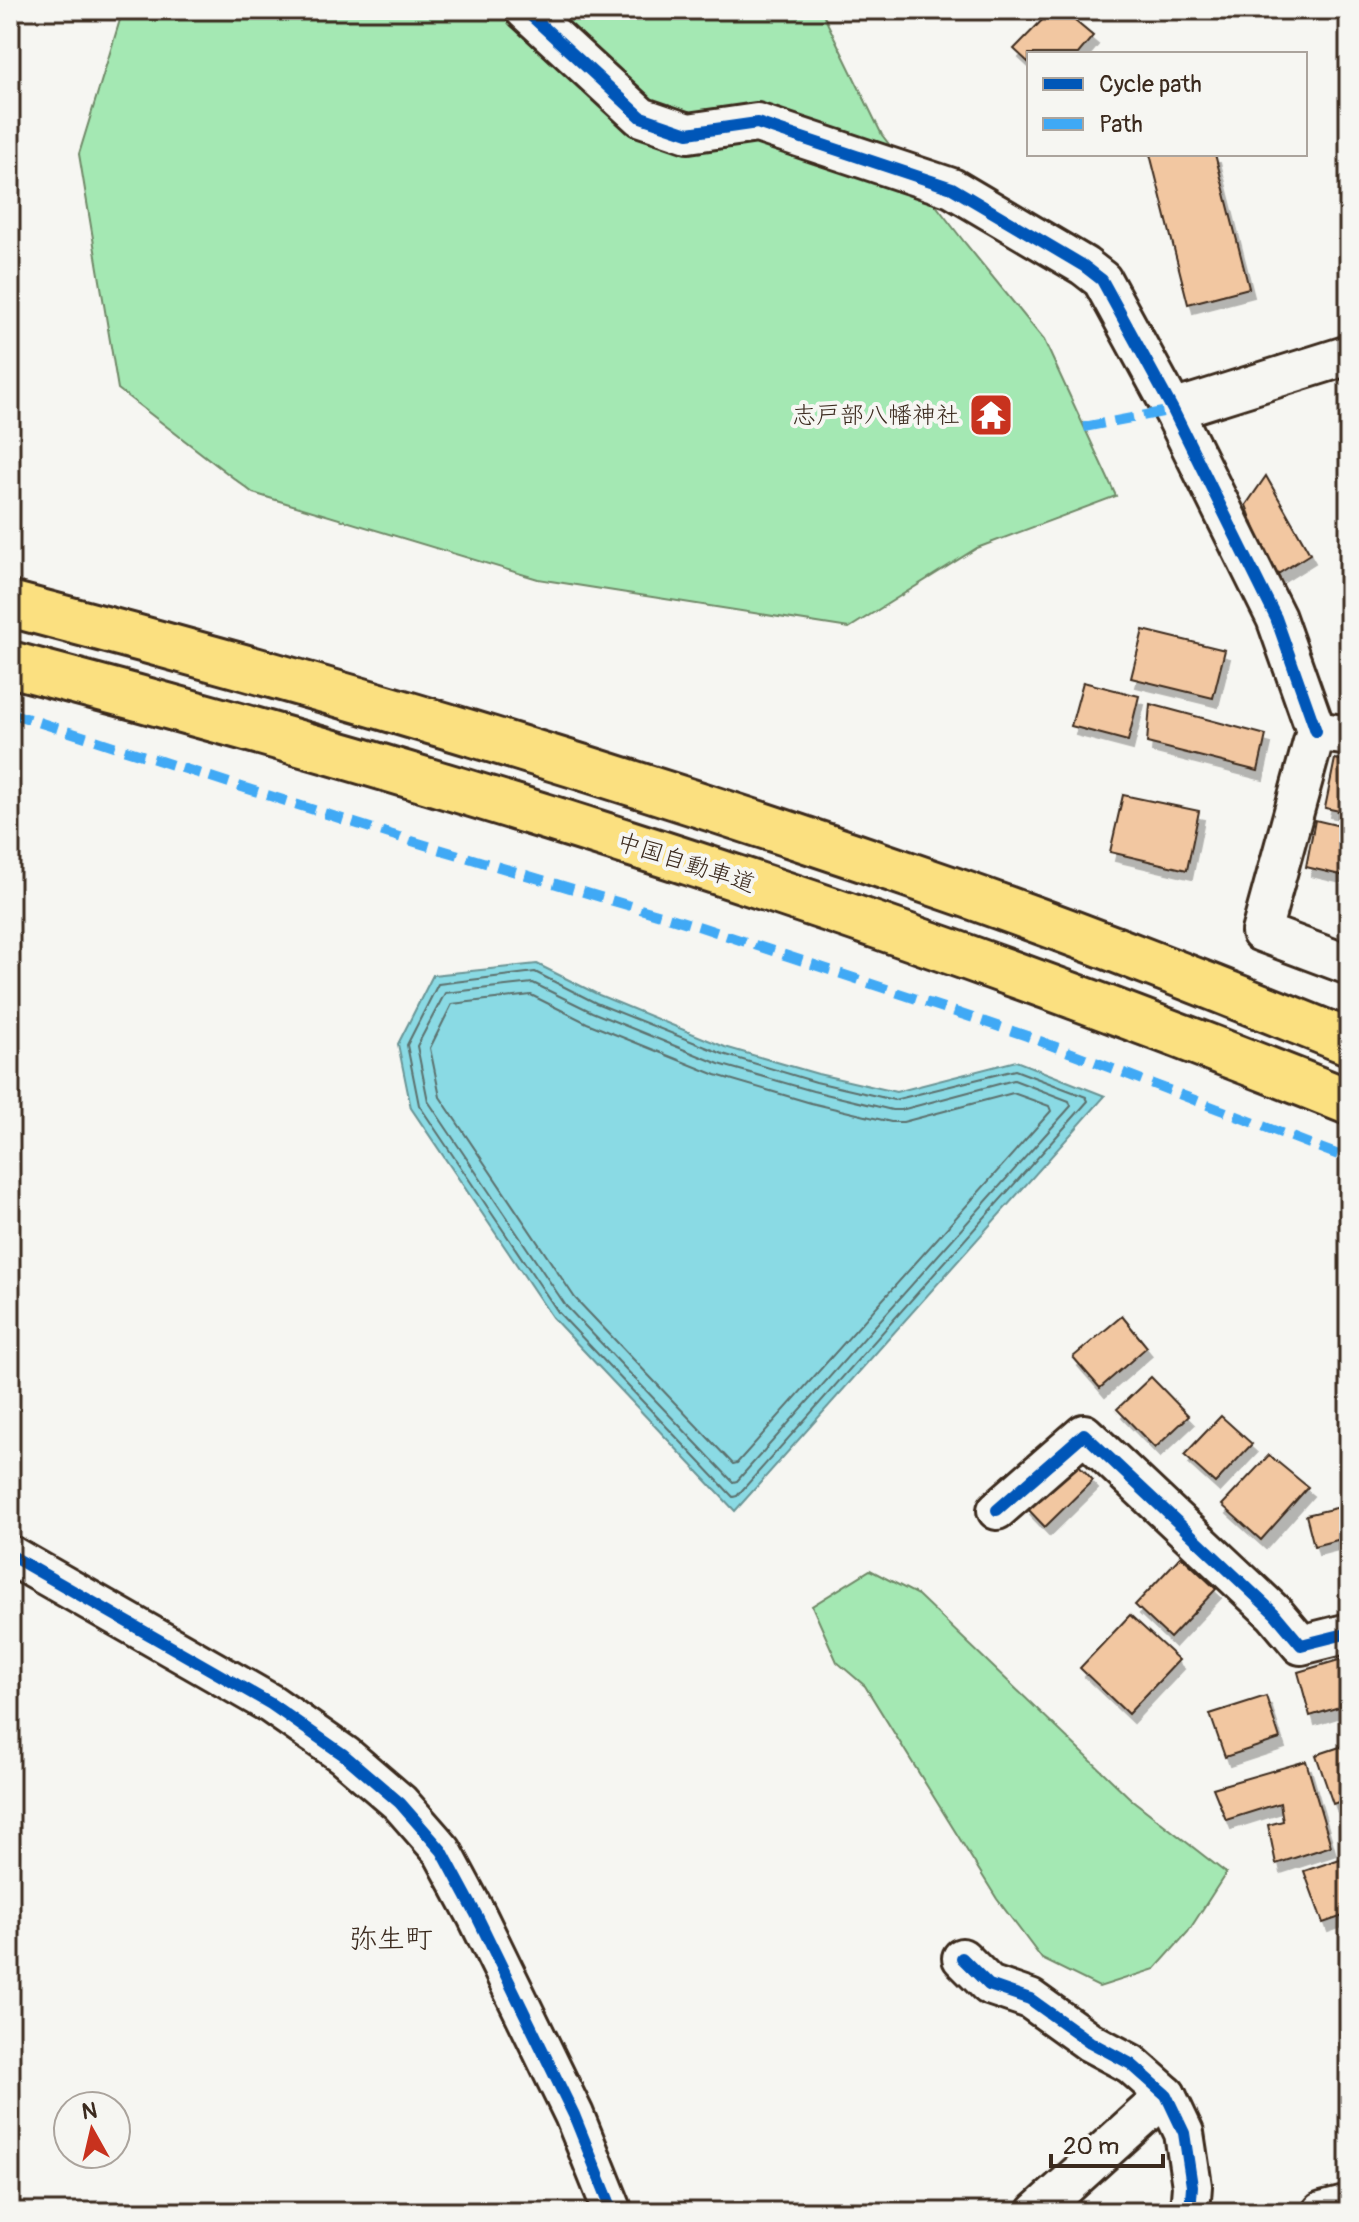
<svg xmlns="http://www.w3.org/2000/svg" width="1359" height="2222" font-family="Pangolin,'Klee One',sans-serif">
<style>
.green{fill:#a4e8b3;stroke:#708968;stroke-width:2}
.water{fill:#8adae4;stroke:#6a9495;stroke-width:2}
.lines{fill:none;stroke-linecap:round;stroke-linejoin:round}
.shore{stroke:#5b706d;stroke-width:2}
.building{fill:#f2c7a1;stroke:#3b2a1e;stroke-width:2;filter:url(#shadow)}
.street-casing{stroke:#3b2a1e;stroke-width:44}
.highway-casing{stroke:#3b2a1e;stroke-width:50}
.street{stroke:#f6f6f2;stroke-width:38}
.highway{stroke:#fbe080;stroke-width:44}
.quiet{stroke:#3fa9f5;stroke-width:10;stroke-dasharray:20 10;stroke-linecap:butt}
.cycleway-casing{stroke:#f6f6f2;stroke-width:17}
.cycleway{stroke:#0057b8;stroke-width:12}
.labels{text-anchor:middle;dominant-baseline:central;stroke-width:8;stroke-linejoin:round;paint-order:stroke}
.poi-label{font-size:24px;fill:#3b2a1e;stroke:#f6f6f2;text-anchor:end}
.street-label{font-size:24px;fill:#3b2a1e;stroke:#f6f6f2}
.quarter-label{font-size:28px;fill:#3b2a1e;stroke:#f6f6f2}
</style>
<defs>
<filter id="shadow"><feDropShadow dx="5" dy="9" stdDeviation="0" flood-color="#0004"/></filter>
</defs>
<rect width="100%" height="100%" fill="#f6f6f2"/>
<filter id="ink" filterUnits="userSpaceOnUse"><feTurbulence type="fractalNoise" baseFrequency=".0125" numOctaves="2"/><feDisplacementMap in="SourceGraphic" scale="16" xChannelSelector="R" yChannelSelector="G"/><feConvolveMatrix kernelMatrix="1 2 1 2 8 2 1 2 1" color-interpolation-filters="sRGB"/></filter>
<g filter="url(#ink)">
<g class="green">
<path d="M 123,10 L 821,10 L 882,135 L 965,243 L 1044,340 L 1116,496 L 977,548 L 849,628 L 538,579 L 253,493 L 118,389 L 79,154 Z"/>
<path d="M 870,1570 L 918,1595 L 1131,1799 L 1226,1873 L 1188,1932 L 1155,1969 L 1099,1987 L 1042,1959 L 997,1899 L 865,1686 L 837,1662 L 812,1606 Z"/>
</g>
<path class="water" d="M 537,964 L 599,995 L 725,1047 L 818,1074 L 896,1092 L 1016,1061 L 1105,1096 L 735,1511 L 552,1317 L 411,1108 L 398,1044 L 433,975 Z"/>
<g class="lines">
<g class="shore">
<path d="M 535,972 L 596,1003 L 723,1054 L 816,1082 L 894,1100 L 1015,1070 L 1086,1097 L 1088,1101 L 737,1496 L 733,1497 L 558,1312 L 419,1105 L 407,1045 L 438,984 Z"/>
<path d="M 533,983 L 592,1012 L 719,1064 L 813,1091 L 892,1110 L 901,1110 L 1014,1080 L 1069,1101 L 1071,1106 L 737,1481 L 733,1482 L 566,1306 L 428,1101 L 417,1046 L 445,993 Z"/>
<path d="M 531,995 L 587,1023 L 716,1075 L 811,1103 L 891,1122 L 903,1122 L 1013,1093 L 1049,1106 L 1051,1111 L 737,1463 L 733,1464 L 575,1298 L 440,1097 L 430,1048 L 452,1004 Z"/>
</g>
</g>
<g class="building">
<path d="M 1052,10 L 1062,10 L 1093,36 L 1078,54 L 1029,54 L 1029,63 L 1014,49 Z"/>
<path d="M 1150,154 L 1215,154 L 1249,288 L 1188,304 Z"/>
<path d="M 1266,476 L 1310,554 L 1273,577 L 1246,505 Z"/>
<path d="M 1143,630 L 1225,650 L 1213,698 L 1131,678 Z"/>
<path d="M 1083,682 L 1139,696 L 1128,741 L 1071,726 Z"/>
<path d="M 1150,704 L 1266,735 L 1258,771 L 1147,743 Z"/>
<path d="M 1335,759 L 1349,762 L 1349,813 L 1325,808 Z"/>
<path d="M 1123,795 L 1199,811 L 1187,870 L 1110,852 Z"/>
<path d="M 1315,820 L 1349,828 L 1349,877 L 1306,867 Z"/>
<path d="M 1122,1316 L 1147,1347 L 1100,1388 L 1073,1357 Z"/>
<path d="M 1151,1377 L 1189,1416 L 1155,1448 L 1117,1409 Z"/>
<path d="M 1221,1416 L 1252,1444 L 1215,1483 L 1184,1455 Z"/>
<path d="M 1269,1455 L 1308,1487 L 1261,1540 L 1222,1505 Z"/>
<path d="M 1073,1459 L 1093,1480 L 1045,1527 L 1025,1506 Z"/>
<path d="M 1349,1505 L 1349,1537 L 1314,1546 L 1306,1515 Z"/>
<path d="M 1349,1552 L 1349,1605 L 1341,1554 Z"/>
<path d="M 1181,1556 L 1216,1589 L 1170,1638 L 1135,1605 Z"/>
<path d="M 1130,1615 L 1179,1660 L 1128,1714 L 1080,1668 Z"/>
<path d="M 1349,1657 L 1349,1704 L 1310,1716 L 1298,1672 Z"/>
<path d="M 1266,1696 L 1280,1739 L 1225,1757 L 1210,1714 Z"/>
<path d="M 1349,1744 L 1349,1798 L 1333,1804 L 1316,1755 Z"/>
<path d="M 1306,1761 L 1331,1846 L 1276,1864 L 1268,1825 L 1283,1821 L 1280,1803 L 1226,1820 L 1213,1788 Z"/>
<path d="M 1349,1856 L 1349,1914 L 1323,1923 L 1304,1871 Z"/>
</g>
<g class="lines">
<g class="street-casing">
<g id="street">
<path d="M 525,10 L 641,117 L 688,133 L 757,123 L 952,188 L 1084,266 L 1102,280 L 1173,410 L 1276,618 L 1316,731"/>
<path d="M 1173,410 L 1349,355"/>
<path d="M 1349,736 L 1316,731 L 1261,932 L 1349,965"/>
<path d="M 997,1510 L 1084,1434 L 1275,1614 L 1301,1645 L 1349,1633"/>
<path d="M 10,1555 L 271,1704 L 344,1755 L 400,1803 L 442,1851 L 477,1916 L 574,2115 L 613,2212"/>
<path d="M 962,1958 L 989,1985 L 1030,1999 L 1090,2042 L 1131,2064 L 1166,2095 L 1184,2133 L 1192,2186 L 1190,2212"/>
<path d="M 1037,2212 L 1166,2095"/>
<path d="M 1322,2212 L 1349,2205"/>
</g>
</g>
<g class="highway-casing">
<g id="highway">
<path d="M 10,604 C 330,687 647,783 959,892 C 1090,938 1220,990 1349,1042"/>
<path d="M 10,664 C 465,782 913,927 1349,1102"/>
</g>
</g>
<use href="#street" class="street"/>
<use href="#highway" class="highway"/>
<g class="quiet">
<path d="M 1084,427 L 1173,410"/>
<path d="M 10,713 L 405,839 L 701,927 L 1027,1036 L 1349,1159"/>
</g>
<g class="cycleway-casing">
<g id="cycleway">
<path d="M 525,10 L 641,117 L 688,133 L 757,123 L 952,188 L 1084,266 L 1102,280 L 1173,410 L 1276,618 L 1316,731"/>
<path d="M 997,1510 L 1084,1434 L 1275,1614 L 1301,1645 L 1349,1633"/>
<path d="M 10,1555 L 271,1704 L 344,1755 L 400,1803 L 442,1851 L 477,1916 L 574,2115 L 613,2212"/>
<path d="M 962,1958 L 989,1985 L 1030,1999 L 1090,2042 L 1131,2064 L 1166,2095 L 1184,2133 L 1192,2186 L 1190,2212"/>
</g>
</g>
<use href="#cycleway" class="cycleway"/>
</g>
</g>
<defs>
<g id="temple-square" transform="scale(2.3)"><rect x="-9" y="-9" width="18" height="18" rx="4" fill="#c8321e" stroke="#f6f6f2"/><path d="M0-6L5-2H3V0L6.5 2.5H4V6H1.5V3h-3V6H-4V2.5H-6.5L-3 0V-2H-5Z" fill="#fff"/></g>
</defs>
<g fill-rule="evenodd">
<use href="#temple-square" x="991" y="415"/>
</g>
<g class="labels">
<g class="poi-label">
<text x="960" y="415">志戸部八幡神社</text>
</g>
<g class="street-label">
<text transform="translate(686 863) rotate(18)">中国自動車道</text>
</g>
<g class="quarter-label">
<text x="391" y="1939">弥生町</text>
</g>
</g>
<rect width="1359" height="2222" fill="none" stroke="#f6f6f2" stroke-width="40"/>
<rect x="20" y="20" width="1319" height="2182" fill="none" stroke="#3b2a1e" stroke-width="3" filter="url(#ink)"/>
<rect x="1027" y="52" width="280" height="104" fill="#f6f6f2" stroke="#aba49d" stroke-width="2"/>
<rect x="1043" y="78" width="40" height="12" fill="#0057b8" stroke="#aba49d" stroke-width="2"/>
<text x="1099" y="92" font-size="24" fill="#3b2a1e">Cycle path</text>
<rect x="1043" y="118" width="40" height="12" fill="#3fa9f5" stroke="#aba49d" stroke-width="2"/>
<text x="1099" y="132" font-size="24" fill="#3b2a1e">Path</text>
<g transform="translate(92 2130) rotate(352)"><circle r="38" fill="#f6f6f2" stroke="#aba49d" stroke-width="2"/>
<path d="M0-6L14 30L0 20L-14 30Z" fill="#c8321e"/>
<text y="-12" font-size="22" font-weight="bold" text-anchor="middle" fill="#3b2a1e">N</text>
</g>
<path d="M1051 2154v12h112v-12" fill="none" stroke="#3b2a1e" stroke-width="4"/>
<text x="1063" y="2154" font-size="24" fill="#3b2a1e" stroke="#f6f6f2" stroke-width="6" paint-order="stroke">20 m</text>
</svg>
